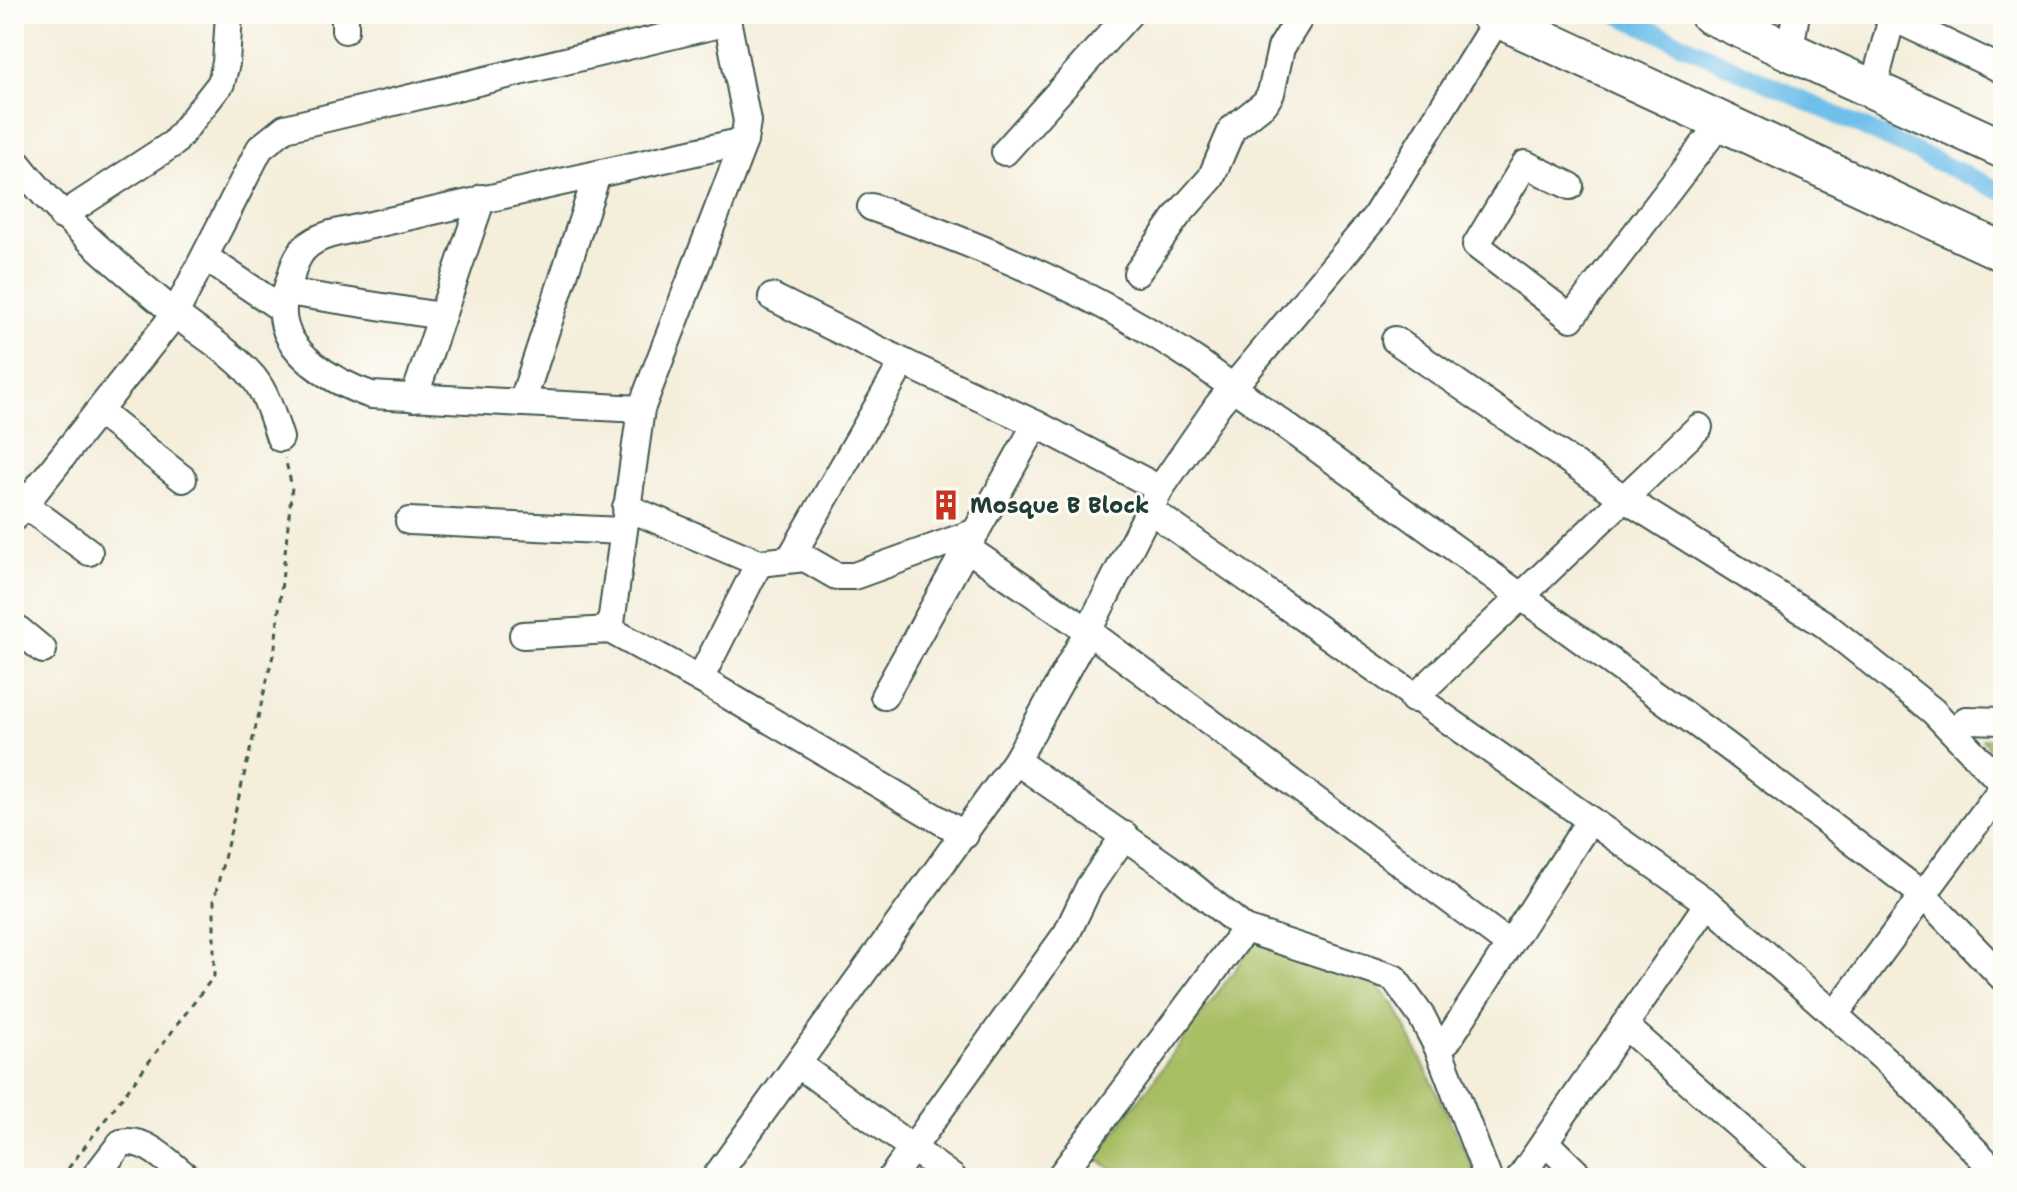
<svg xmlns="http://www.w3.org/2000/svg" width="2017" height="1192" font-family="'Shantell Sans',sans-serif">
<style>
.green{fill:#a8be63;stroke:#647e4c;stroke-width:2}
.lines{fill:none;stroke-linecap:round;stroke-linejoin:round}
.canal{stroke:#6fbfea;stroke-width:18}
.minor-casing{stroke:#3f584d;stroke-width:30}
.highway-casing{stroke:#3f584d;stroke-width:42}
.path{stroke:#3f584d;stroke-width:3;stroke-dasharray:6 6;stroke-linecap:butt}
.minor{stroke:#fff;stroke-width:26}
.highway{stroke:#fff;stroke-width:38}
.labels{text-anchor:middle;dominant-baseline:central;stroke-width:6;stroke-linejoin:round;paint-order:stroke}
.poi-label{font-size:22px;font-weight:bold;fill:#1f3d34;stroke:#fdfcf7;text-anchor:start}
</style>
<rect width="100%" height="100%" fill="#fdfcf7"/>
<filter id="ink" filterUnits="userSpaceOnUse"><feTurbulence type="fractalNoise" baseFrequency=".0125" numOctaves="2"/><feDisplacementMap in="SourceGraphic" scale="16" xChannelSelector="R" yChannelSelector="G"/><feConvolveMatrix kernelMatrix="1 2 1 2 8 2 1 2 1" color-interpolation-filters="sRGB"/></filter>
<filter id="wash" filterUnits="userSpaceOnUse"><feTurbulence type="fractalNoise" baseFrequency=".006" numOctaves="4" result="noise"/><feDisplacementMap in="SourceGraphic" scale="32" xChannelSelector="R" yChannelSelector="G"/><feGaussianBlur stdDeviation="1.8" result="paint"/><feColorMatrix in="noise" values="0 0 0 0 0 0 0 0 0 0 0 0 0 0 0 0 0 1.4 0 .05"/><feComposite in="paint" operator="in"/></filter>
<g filter="url(#wash)">
<rect width="100%" height="100%" fill="#f4eedb"/>
<g class="green">
<path d="M 1982,739 L 2003,740 L 2003,763 Z"/>
<path d="M 1256,941 L 1374,982 L 1396,1007 L 1478,1178 L 1124,1178 L 1096,1158 Z"/>
</g>
<g class="lines">
<path class="canal" d="M 1617,14 L 2003,192"/>
</g>
</g>
<g filter="url(#ink)">
<g class="lines">
<g class="minor-casing">
<g id="minor">
<path d="M 345,14 L 345,30"/>
<path d="M 1885,14 L 2003,70"/>
<path d="M 1790,49 L 1796,14"/>
<path d="M 1873,89 L 1893,14"/>
<path d="M 1005,152 L 1129,14"/>
<path d="M 14,159 C 59,217 116,264 172,311 C 199,334 230,350 253,377 C 267,394 273,418 280,438"/>
<path d="M 1570,186 L 1525,164 L 1476,245 L 1571,318 L 1721,122"/>
<path d="M 871,207 C 990,249 1093,292 1198,362 L 1726,745 L 1923,895 L 2003,978"/>
<path d="M 62,216 L 174,143 L 221,83 L 226,63 L 229,14"/>
<path d="M 206,258 L 282,309"/>
<path d="M 1137,273 L 1178,215 L 1211,178 L 1232,129 L 1265,103 L 1271,93 L 1281,48 L 1302,14"/>
<path d="M 287,292 L 441,316"/>
<path d="M 772,297 L 903,362"/>
<path d="M 1395,340 L 1622,497 L 1824,624 L 1933,711 L 2003,784"/>
<path d="M 414,398 L 482,198"/>
<path d="M 522,403 L 597,175"/>
<path d="M 641,409 L 371,395 C 336,383 279,353 283,307 C 284,297 288,286 291,276 C 297,252 307,241 331,234 L 744,141"/>
<path d="M 99,412 L 183,479"/>
<path d="M 25,505 L 89,552"/>
<path d="M 626,507 L 759,563 L 805,558 L 836,576 L 854,576 L 976,532"/>
<path d="M 1150,510 L 1708,903 L 1890,1064 L 2002,1178"/>
<path d="M 14,518 L 175,314 L 260,148 L 285,128 L 728,22"/>
<path d="M 409,521 L 622,531"/>
<path d="M 968,549 L 1088,631 L 1509,944"/>
<path d="M 791,557 L 903,362 L 1036,424 L 1160,489"/>
<path d="M 759,563 L 700,679 L 965,835"/>
<path d="M 14,626 L 43,650"/>
<path d="M 610,630 L 641,409 L 744,141 L 747,121 L 726,14"/>
<path d="M 523,635 L 610,630 L 700,679"/>
<path d="M 884,696 L 1036,424"/>
<path d="M 1413,699 L 1699,427"/>
<path d="M 1954,732 L 1966,720 L 2003,721"/>
<path d="M 1016,761 L 1175,872 L 1245,929 L 1394,978 L 1422,1017 L 1438,1048 L 1488,1178"/>
<path d="M 1836,1013 L 2003,787"/>
<path d="M 1624,1025 L 1798,1178"/>
<path d="M 1438,1048 L 1448,1040 L 1590,820"/>
<path d="M 799,1065 L 953,1178"/>
<path d="M 1545,1142 L 1582,1178"/>
<path d="M 94,1178 L 121,1143 C 145,1136 170,1164 188,1178"/>
<path d="M 715,1178 L 1016,761 L 1088,631 L 1160,489 L 1218,405 L 1375,217 L 1498,18"/>
<path d="M 891,1178 L 1067,933 L 1089,887 L 1125,835"/>
<path d="M 1059,1178 L 1245,929"/>
<path d="M 1520,1178 L 1708,903"/>
</g>
</g>
<g class="highway-casing">
<g id="highway">
<path d="M 1489,14 L 2003,252"/>
<path d="M 1709,14 L 2003,149"/>
</g>
</g>
<path class="path" d="M 61,1178 L 214,976 L 214,900 L 275,647 L 292,487 L 285,458"/>
<use href="#minor" class="minor"/>
<use href="#highway" class="highway"/>
</g>
</g>
<defs>
<g id="building-bare" transform="scale(2.4)"><path d="M-4-6H4V6H1V3H-1V6H-4ZM-2.5-4.3h1.7v1.8h-1.7ZM.8-4.3h1.7v1.8H.8ZM-2.5-1h1.7V.8h-1.7ZM.8-1h1.7V.8H.8Z" fill="#c8321e" stroke="#fdfcf7" stroke-width="2.5" paint-order="stroke"/></g>
</defs>
<g fill-rule="evenodd">
<use href="#building-bare" x="946" y="505"/>
</g>
<g class="labels">
<g class="poi-label">
<text x="970" y="505">Mosque B Block</text>
</g>
</g>
<rect width="2017" height="1192" fill="none" stroke="#fdfcf7" stroke-width="48"/>
</svg>
